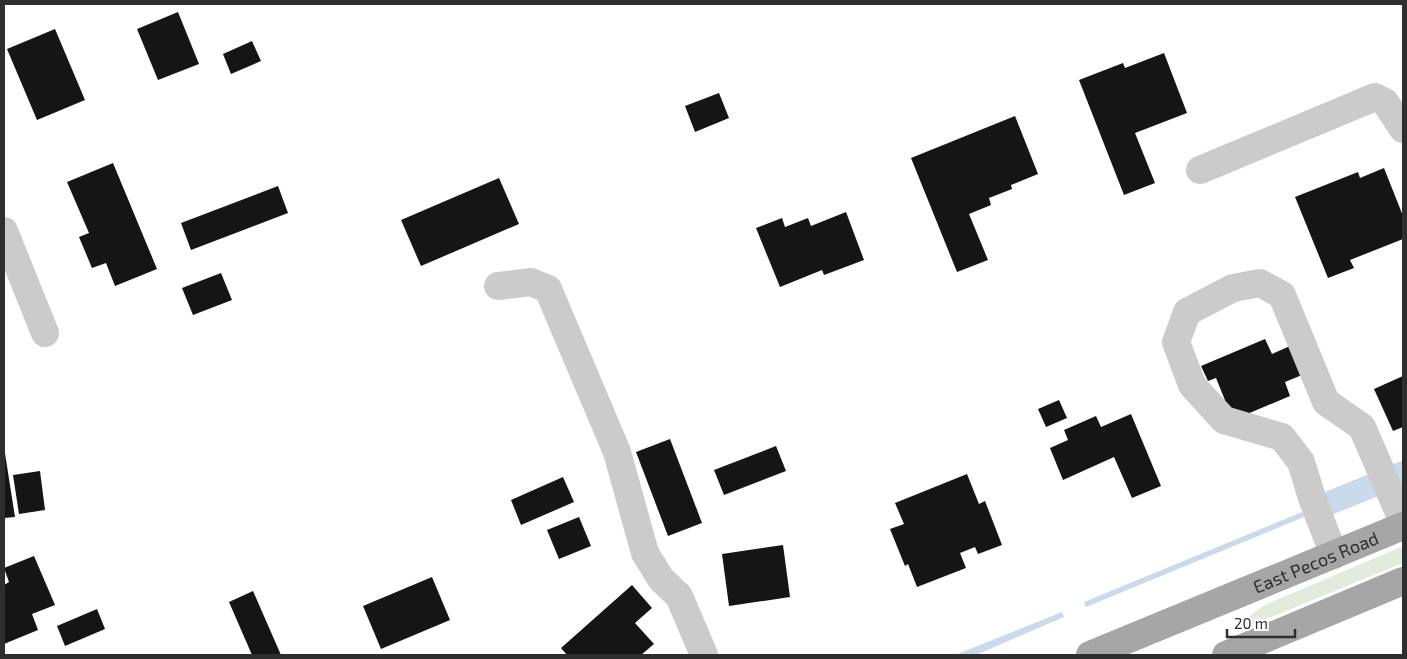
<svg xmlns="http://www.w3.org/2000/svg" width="1407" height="659" font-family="'Exo 2',sans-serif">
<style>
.green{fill:#e2ebdc}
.water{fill:#c8daeb}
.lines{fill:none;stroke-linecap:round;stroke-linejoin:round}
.canal{stroke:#c8daeb;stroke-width:24}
.building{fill:#151515}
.minor{stroke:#cbcbcb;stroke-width:28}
.major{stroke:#a6a6a6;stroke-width:28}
.labels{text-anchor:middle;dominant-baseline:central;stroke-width:5;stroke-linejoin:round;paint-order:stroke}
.street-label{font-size:18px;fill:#2e2e2e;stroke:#fff}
</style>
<rect width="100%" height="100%" fill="#fff"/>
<path class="green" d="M 1403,546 L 1403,563 L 1242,629 L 1240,623 L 1265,605 Z"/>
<g class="water">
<path d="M 1302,512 L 1304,517 L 1086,607 L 1084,602 Z"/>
<path d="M 1062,612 L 1064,617 L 976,655 L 955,655 Z"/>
</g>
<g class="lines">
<path class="canal" d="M 1327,504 L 1403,473"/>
</g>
<g class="building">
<path d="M 178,12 L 199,64 L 158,80 L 137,29 Z"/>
<path d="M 55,29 L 85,100 L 37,120 L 7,49 Z"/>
<path d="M 252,41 L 261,61 L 231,74 L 223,54 Z"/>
<path d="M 1164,53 L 1187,113 L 1135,133 L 1155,183 L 1124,195 L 1079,80 L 1123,63 L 1125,68 Z"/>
<path d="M 719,93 L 729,118 L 695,132 L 685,106 Z"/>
<path d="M 1015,116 L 1038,174 L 1011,185 L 1012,189 L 989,198 L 991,205 L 969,214 L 988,260 L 957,272 L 911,158 Z"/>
<path d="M 113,163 L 157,269 L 115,286 L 106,263 L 92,268 L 79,237 L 89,233 L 67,182 Z"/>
<path d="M 1384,168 L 1403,216 L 1403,239 L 1350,260 L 1354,268 L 1328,278 L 1295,197 L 1358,172 L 1360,178 Z"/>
<path d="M 499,178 L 519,224 L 421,266 L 401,220 Z"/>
<path d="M 278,186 L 288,213 L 191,250 L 181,223 Z"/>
<path d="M 846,212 L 864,260 L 824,275 L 822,270 L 780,287 L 756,228 L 782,218 L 785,227 L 808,218 L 811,226 Z"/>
<path d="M 221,273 L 232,300 L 193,315 L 182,288 Z"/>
<path d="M 1265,339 L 1272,354 L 1290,346 L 1302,375 L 1285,382 L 1290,396 L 1233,420 L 1216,378 L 1208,381 L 1201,366 Z"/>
<path d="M 1403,376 L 1403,427 L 1393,431 L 1374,389 Z"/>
<path d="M 1059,400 L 1067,418 L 1046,427 L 1038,409 Z"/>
<path d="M 1131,414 L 1161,486 L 1132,498 L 1114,457 L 1063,480 L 1050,448 L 1068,440 L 1064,430 L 1096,416 L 1101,427 Z"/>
<path d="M 670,439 L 702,523 L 668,536 L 636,452 Z"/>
<path d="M 776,446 L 786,471 L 724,495 L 714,470 Z"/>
<path d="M 4,447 L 15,517 L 4,518 Z"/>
<path d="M 40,471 L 45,510 L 19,514 L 13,475 Z"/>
<path d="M 967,474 L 979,504 L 985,501 L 1002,545 L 978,554 L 975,547 L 960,553 L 966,568 L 917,587 L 908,564 L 905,566 L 890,529 L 904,524 L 895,503 Z"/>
<path d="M 563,477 L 574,502 L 521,525 L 511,500 Z"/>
<path d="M 579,517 L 591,546 L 559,559 L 547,530 Z"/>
<path d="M 783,545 L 790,597 L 729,606 L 722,554 Z"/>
<path d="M 34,556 L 55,605 L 32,614 L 38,630 L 4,644 L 4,585 L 9,582 L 4,568 Z"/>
<path d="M 432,577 L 450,620 L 381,649 L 363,606 Z"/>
<path d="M 632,585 L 652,608 L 635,623 L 654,644 L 641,655 L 567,655 L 561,648 Z"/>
<path d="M 253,591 L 281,655 L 252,655 L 229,602 Z"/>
<path d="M 97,609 L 105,629 L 65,646 L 57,626 Z"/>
</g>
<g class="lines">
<g class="minor">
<path d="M 1200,170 L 1375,97 L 1385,102 L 1403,129"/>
<path d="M 4,231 L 45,333"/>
<path d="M 498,286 L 531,282 L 548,289 L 617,452 L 645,553 L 661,579 L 679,596 L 704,655"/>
<path d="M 1334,555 L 1312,498 L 1301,462 L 1282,437 L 1224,420 L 1192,385 L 1176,342 L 1187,312 L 1233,288 L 1260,283 L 1282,295 L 1326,402 L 1362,427 L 1403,522"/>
</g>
<g class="major">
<path id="s1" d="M 1090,655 L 1403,526"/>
<path d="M 1226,655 L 1403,581"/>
</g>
</g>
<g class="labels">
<g class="street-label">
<text stroke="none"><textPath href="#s1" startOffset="244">East Pecos Road</textPath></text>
</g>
</g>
<rect width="1407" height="659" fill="none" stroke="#2e2e2e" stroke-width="10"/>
<path d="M1227 629v8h68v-8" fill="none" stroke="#2e2e2e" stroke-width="2.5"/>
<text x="1234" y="629" font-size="15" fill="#2e2e2e" stroke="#ffffff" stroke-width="4" paint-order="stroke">20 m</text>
</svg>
